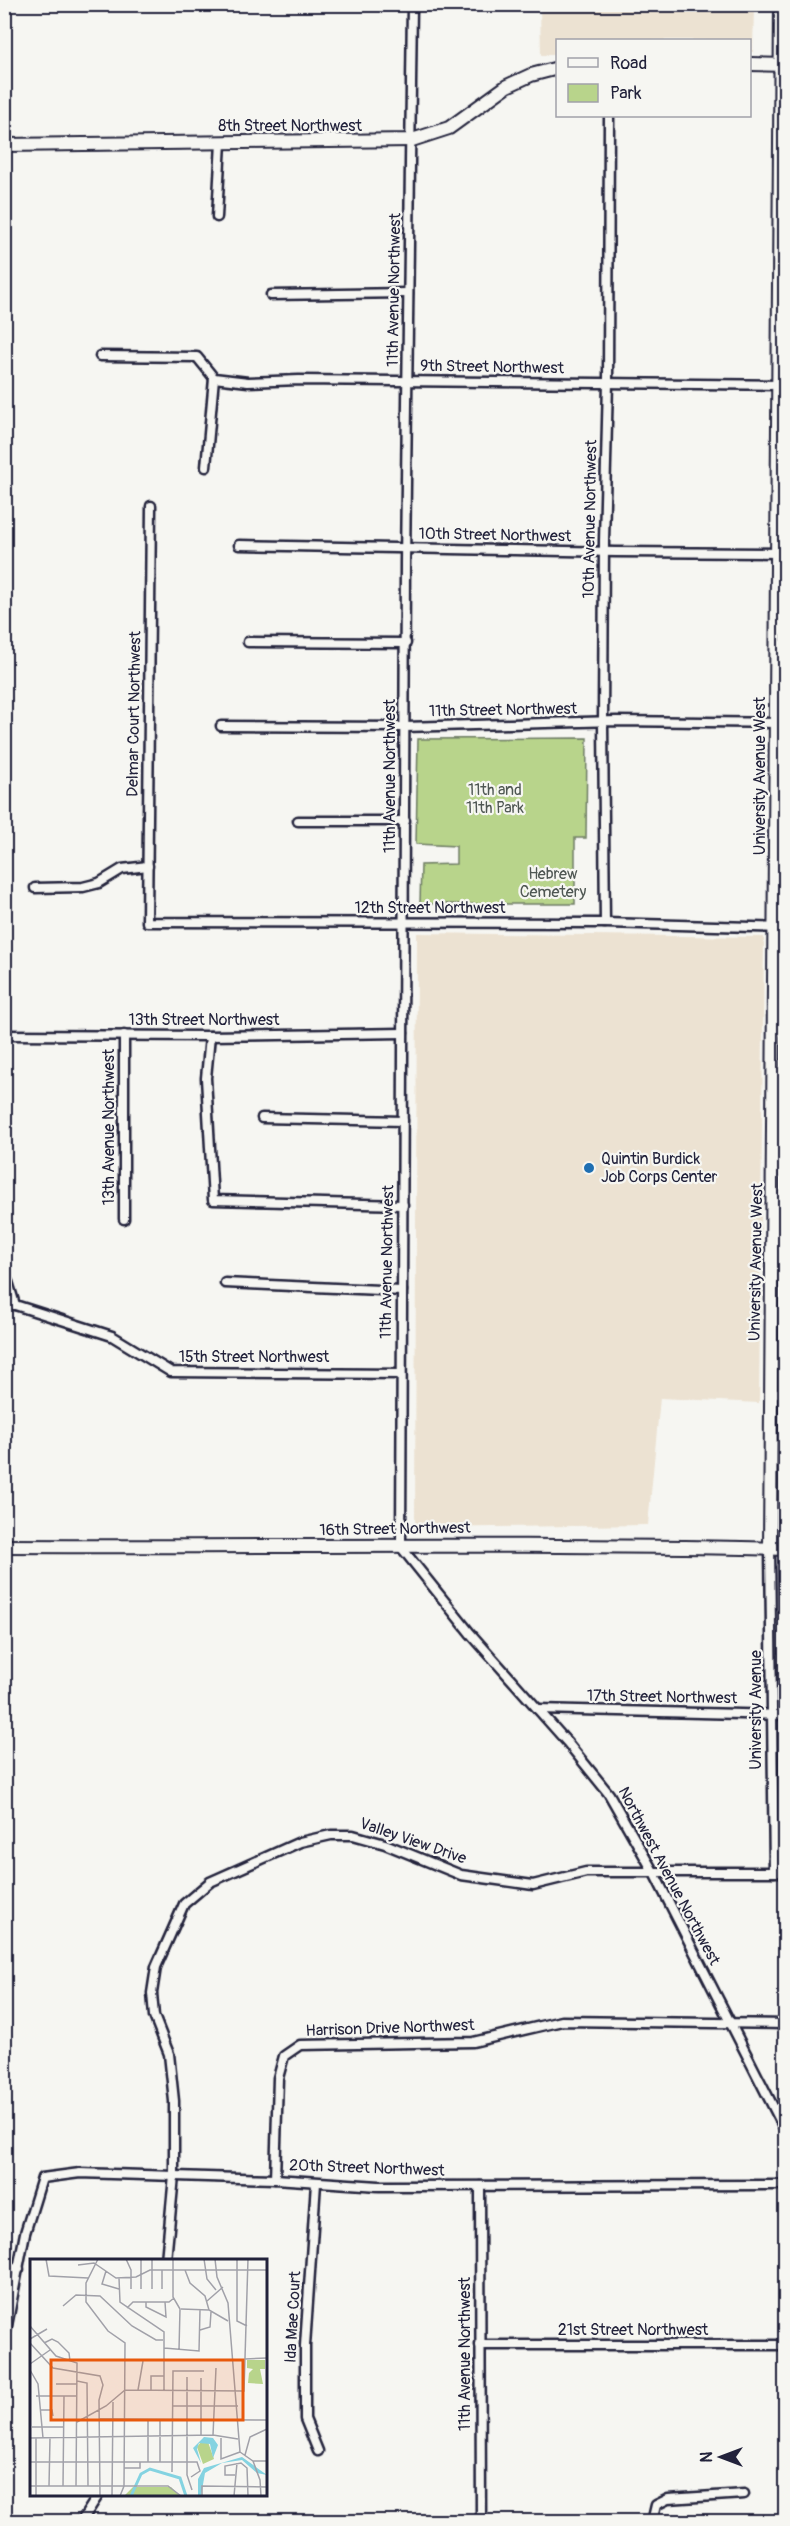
<svg xmlns="http://www.w3.org/2000/svg" width="790" height="2526" font-family="Pangolin,sans-serif">
<style>
.built{fill:#ece2d2}
.green{fill:#b8d48b;stroke:#6d7b63;stroke-width:1.5}
.lines{fill:none;stroke-linecap:round;stroke-linejoin:round}
.street-casing{stroke:#22223b;stroke-width:13}
.secondary-casing{stroke:#22223b;stroke-width:16}
.street{stroke:#f6f6f2;stroke-width:8}
.secondary{stroke:#f6f6f2;stroke-width:12}
.poi-dot{fill:#1f6fb2;stroke:#f6f6f2;stroke-width:2}
.labels{text-anchor:middle;dominant-baseline:central;stroke-width:4.5;stroke-linejoin:round;paint-order:stroke}
.street-label{font-size:16px;fill:#22223b;stroke:#f6f6f2}
.park-label{font-size:16px;fill:#4f5753;stroke:#f6f6f2}
.poi-label{font-size:16px;fill:#22223b;stroke:#f6f6f2;text-anchor:start}
.inset-river{fill:none;stroke:#84d3e1;stroke-width:3}
.inset-road{fill:none;stroke:#a1a1a9;stroke-width:1.5}
.view{fill:#e8590c;fill-opacity:0.15;stroke:#e8590c;stroke-width:3}
.inset-edge{fill:none;stroke:#22223b;stroke-width:3}
</style>
<rect width="100%" height="100%" fill="#f6f6f2"/>
<filter id="ink" filterUnits="userSpaceOnUse"><feTurbulence type="fractalNoise" baseFrequency=".0167" numOctaves="2"/><feDisplacementMap in="SourceGraphic" scale="12" xChannelSelector="R" yChannelSelector="G"/><feConvolveMatrix kernelMatrix="1 2 1 2 8 2 1 2 1" color-interpolation-filters="sRGB"/></filter>
<g filter="url(#ink)">
<g class="built">
<path d="M 540,5 L 754,5 L 753,52 L 750,52 L 750,40 L 558,40 L 557,55 L 541,55 Z"/>
<path d="M 417,933 L 764,937 L 759,1403 L 660,1398 L 648,1525 L 415,1528 Z"/>
</g>
<path class="green" d="M 587,738 L 586,838 L 575,838 L 575,904 L 420,904 L 421,865 L 456,864 L 456,846 L 416,844 L 418,739 Z"/>
<g class="lines">
<g class="street-casing">
<g id="street">
<path d="M 412,4 L 405,563 L 401,1547 L 470,1633 L 567,1742 L 609,1794 L 654,1873 L 786,2132"/>
<path d="M 217,217 L 221,142"/>
<path d="M 271,295 L 408,293"/>
<path d="M 100,356 L 197,357 L 214,378 L 248,382 L 299,380 L 786,385"/>
<path d="M 206,467 L 214,378"/>
<path d="M 151,506 L 147,922 L 605,923 L 786,928"/>
<path d="M 239,545 L 616,552 L 786,553"/>
<path d="M 248,642 L 406,643"/>
<path d="M 221,726 L 405,727 L 616,721 L 786,723"/>
<path d="M 298,821 L 405,821"/>
<path d="M 35,888 L 83,887 L 99,883 L 122,869 L 148,866"/>
<path d="M 605,923 L 603,723 L 604,541 L 608,383 L 609,116"/>
<path d="M 4,1035 L 210,1036 L 403,1033"/>
<path d="M 124,1035 L 124,1219"/>
<path d="M 210,1036 L 206,1078 L 213,1200 L 403,1205"/>
<path d="M 774,1086 L 786,1086"/>
<path d="M 262,1118 L 403,1121"/>
<path d="M 773,1242 L 786,1242"/>
<path d="M 4,1278 L 8,1282 L 15,1305 L 4,1303"/>
<path d="M 225,1283 L 402,1291"/>
<path d="M 15,1305 L 112,1336 L 171,1372 L 401,1374"/>
<path d="M 772,1393 L 786,1393"/>
<path d="M 770,1548 L 774,1872"/>
<path d="M 538,1709 L 786,1715"/>
<path d="M 275,2179 L 278,2078 L 284,2056 L 300,2045 L 473,2042 L 562,2021 L 786,2024"/>
<path d="M 316,2183 L 305,2346 L 305,2419 L 318,2451"/>
<path d="M 480,2186 L 481,2522"/>
<path d="M 166,2260 L 174,2176 L 174,2101 L 169,2054 L 154,2016 L 152,1993 L 156,1967 L 184,1904 L 210,1882 L 300,1842 L 331,1835 L 353,1835 L 385,1844 L 461,1875 L 533,1885 L 586,1872 L 786,1872"/>
<path d="M 4,2267 L 19,2269"/>
<path d="M 4,2341 L 25,2233 L 42,2178 L 80,2173 L 275,2179 L 379,2186 L 786,2185"/>
<path d="M 480,2345 L 786,2345"/>
<path d="M 81,2522 L 99,2494"/>
<path d="M 652,2522 L 656,2505 L 668,2499 L 744,2494"/>
</g>
</g>
<g class="secondary-casing">
<g id="secondary">
<path d="M 750,64 L 786,65"/>
<path d="M 4,145 L 412,140 L 449,128 L 507,86 L 531,75 L 558,68"/>
<path d="M 4,1546 C 265,1547 525,1543 786,1549"/>
<path d="M 770,1548 L 781,4"/>
</g>
</g>
<use href="#street" class="street"/>
<use href="#secondary" class="secondary"/>
</g>
</g>
<circle class="poi-dot" cx="589" cy="1168" r="6"/>
<g class="labels">
<g class="street-label">
<text x="290" y="126">8th Street Northwest</text>
<text transform="translate(394 290) rotate(-89)">11th Avenue Northwest</text>
<text transform="translate(492 367) rotate(1)">9th Street Northwest</text>
<text transform="translate(590 519) rotate(-89)">10th Avenue Northwest</text>
<text transform="translate(495 535) rotate(1)">10th Street Northwest</text>
<text transform="translate(503 710) rotate(-1)">11th Street Northwest</text>
<text transform="translate(134 714) rotate(-89)">Delmar Court Northwest</text>
<text transform="translate(390 776) rotate(-90)">11th Avenue Northwest</text>
<text transform="translate(760 776) rotate(-90)">University Avenue West</text>
<text x="430" y="908">12th Street Northwest</text>
<text x="204" y="1020">13th Street Northwest</text>
<text transform="translate(109 1127) rotate(-90)">13th Avenue Northwest</text>
<text transform="translate(387 1262) rotate(-89)">11th Avenue Northwest</text>
<text transform="translate(756 1262) rotate(-89)">University Avenue West</text>
<text x="254" y="1357">15th Street Northwest</text>
<text transform="translate(395 1529) rotate(-1)">16th Street Northwest</text>
<text transform="translate(662 1697) rotate(1)">17th Street Northwest</text>
<text transform="translate(756 1710) rotate(-90)">University Avenue</text>
<text transform="translate(413 1841) rotate(19)">Valley View Drive</text>
<text transform="translate(669 1876) rotate(62)">Northwest Avenue Northwest</text>
<text transform="translate(390 2028) rotate(-2)">Harrison Drive Northwest</text>
<text transform="translate(367 2168) rotate(2)">20th Street Northwest</text>
<text transform="translate(293 2317) rotate(-87)">Ida Mae Court</text>
<text x="633" y="2330">21st Street Northwest</text>
<text transform="translate(465 2354) rotate(-90)">11th Avenue Northwest</text>
</g>
<g class="park-label">
<text x="495" y="790">11th and<tspan x="495" dy="18">11th Park</tspan></text>
<text x="553" y="874">Hebrew<tspan x="553" dy="18">Cemetery</tspan></text>
</g>
<g class="poi-label">
<text x="601" y="1159">Quintin Burdick<tspan x="601" dy="18">Job Corps Center</tspan></text>
</g>
</g>
<g transform="translate(30 2259)">
<rect width="237" height="237" fill="#f6f6f2"/>
<path d="M 217,101 L 235,101 L 235,110 L 230,110 L 233,125 L 218,124 L 219,114 L 223,110 L 217,109 ZM 178,183 L 184,200 L 173,205 L 167,188 L 170,184 ZM 103,228 L 141,228 L 150,237 L 94,237 Z" fill="#b8d48b"/>
<path d="M 174,178 L 183,179 L 188,186 L 183,199 L 180,185 L 169,184 L 167,190 L 171,204 L 163,189 ZM 212,198 L 237,216 L 227,214 L 212,201 L 192,204 L 175,214 L 171,237 L 168,237 L 168,220 L 174,209 Z" fill="#84d3e1"/>
<path class="inset-river" d="M 101,237 L 111,215 L 120,210 L 150,219 L 156,237"/>
<path class="inset-road" d="M 16,0 L 19,17 L 58,19M 68,0 L 56,24 L 56,43 L 78,72 L 95,84 L 94,227 L 90,237M 96,0 L 101,11 L 101,30M 122,0 L 122,30M 143,0 L 143,38 L 150,50 L 149,91M 174,0 L 177,20 L 186,31M 185,0 L 187,18 L 198,44 L 210,193M 207,0 L 207,62 L 217,67M 48,6 L 64,4 L 86,19 L 106,18 L 120,11 L 237,11M 132,11 L 132,30M 155,11 L 160,24 L 175,37 L 179,51 L 198,62M 76,12 L 72,25 L 89,30M 89,19 L 90,43 L 134,73 L 134,132M 111,30 L 111,0M 177,42 L 193,28M 116,43 L 116,48 L 136,58 L 135,43M 33,47 L 46,36 L 70,37 L 102,67 L 126,81 L 133,81M 97,49 L 103,43 L 139,43 L 144,39M 151,50 L 179,51M 0,67 L 26,97 L 47,104 L 46,227M 170,71 L 180,68 L 181,53M 0,80 L 17,70M 0,84 L 23,109 L 70,117 L 73,126 L 69,141 L 70,237M 14,84 L 22,80 L 28,83 L 39,94 L 40,102M 134,89 L 169,92 L 170,51M 215,100 L 237,99M 0,105 L 20,91M 0,111 L 8,125 L 13,179M 157,118 L 157,216 L 162,231M 47,122 L 57,124 L 58,227M 26,125 L 47,125M 108,131 L 113,102M 121,132 L 121,117 L 134,117M 6,137 L 46,137M 142,147 L 208,147M 10,151 L 22,151 L 23,157M 70,160 L 237,161M 47,163 L 76,147 L 95,131 L 214,132 L 218,0M 2,168 L 34,168M 183,176 L 186,109M 171,177 L 171,119M 0,179 L 183,176 L 208,180M 191,179 L 191,200 L 210,193M 210,193 L 223,202 L 237,202M 215,196 L 220,178 L 237,170M 223,202 L 230,221 L 231,237M 0,203 L 167,203 L 170,212 L 161,218M 118,203 L 118,160M 130,203 L 130,160M 94,209 L 110,209 L 110,203M 142,213 L 143,112 L 174,112M 205,216 L 195,216 L 195,207 L 211,204 L 217,209 L 218,237M 0,227 L 138,227 L 151,237M 19,227 L 20,179M 33,227 L 34,137M 6,237 L 6,179M 82,237 L 83,143M 172,237 L 172,227 L 237,228M 204,237 L 207,204"/>
<path class="view" d="M 21,101 L 213,101 L 213,161 L 21,161 Z"/>
<rect width="237" height="237" class="inset-edge"/>
</g>
<rect width="790" height="2526" fill="none" stroke="#f6f6f2" stroke-width="24"/>
<rect x="12" y="12" width="766" height="2502" fill="none" stroke="#22223b" stroke-width="2" filter="url(#ink)"/>
<rect x="556" y="39" width="195" height="78" fill="#f6f6f2" stroke="#a1a1a9" stroke-width="1.5"/>
<rect x="568" y="58" width="30" height="9" fill="#f6f6f2" stroke="#a1a1a9" stroke-width="1.5"/>
<text x="610" y="69" font-size="18" fill="#22223b">Road</text>
<rect x="568" y="84" width="30" height="18" fill="#b8d48b" stroke="#a1a1a9" stroke-width="1.5"/>
<text x="610" y="99" font-size="18" fill="#22223b">Park</text>
<g transform="translate(721 2457) rotate(270)" stroke="#f6f6f2" stroke-width="4.5" paint-order="stroke">
<path d="M0-4.5L10 22L0 15L-10 22Z" fill="#22223b"/>
<text y="-9" font-size="16" font-weight="bold" text-anchor="middle" fill="#22223b">N</text>
</g>
</svg>
